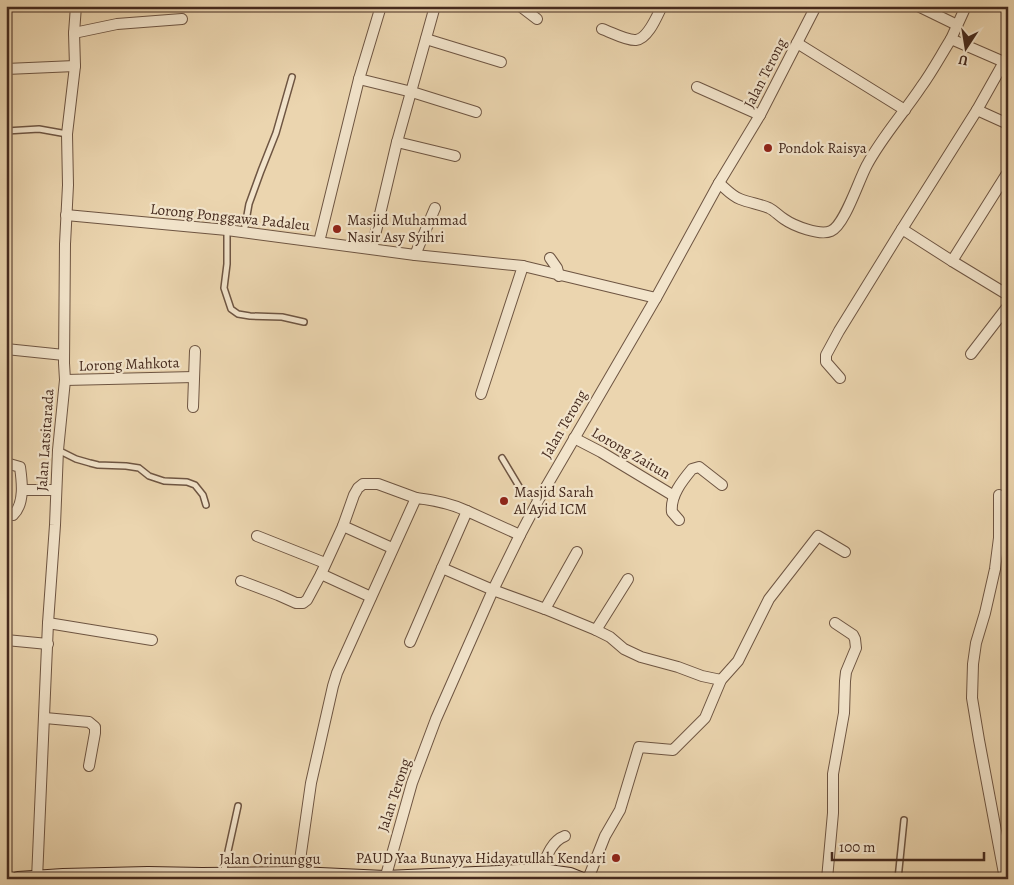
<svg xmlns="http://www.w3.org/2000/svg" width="1014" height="885" font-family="Alegreya,serif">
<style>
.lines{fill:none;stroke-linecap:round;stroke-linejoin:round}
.lane-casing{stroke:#6e5542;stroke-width:8}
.street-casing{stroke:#6e5542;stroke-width:12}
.secondary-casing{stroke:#452a1e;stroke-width:16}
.lane{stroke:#f2e4cb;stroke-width:5}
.street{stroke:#f2e4cb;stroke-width:10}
.secondary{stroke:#f2e4cb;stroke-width:14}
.poi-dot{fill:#8f2418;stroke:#f2e4cb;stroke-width:2}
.labels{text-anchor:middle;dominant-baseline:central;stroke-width:4.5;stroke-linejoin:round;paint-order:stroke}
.street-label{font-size:15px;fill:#452a1e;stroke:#f2e4cb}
.poi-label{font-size:15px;fill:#452a1e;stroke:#f2e4cb;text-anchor:start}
</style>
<rect width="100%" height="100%" fill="#ebd5af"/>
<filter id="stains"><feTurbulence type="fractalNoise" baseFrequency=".004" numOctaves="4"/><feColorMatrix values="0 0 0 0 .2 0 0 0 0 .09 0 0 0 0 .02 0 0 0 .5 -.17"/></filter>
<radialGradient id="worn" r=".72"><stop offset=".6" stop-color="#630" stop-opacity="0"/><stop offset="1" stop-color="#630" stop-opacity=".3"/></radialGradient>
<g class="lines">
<g class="lane-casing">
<g id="lane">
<path d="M 6,131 L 39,129 L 67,134"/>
<path d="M 227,230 L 227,264 L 224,288 L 231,309 L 238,314 L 250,316 L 282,317 L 304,322"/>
<path d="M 244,232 L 249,204 L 261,171 L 276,133 L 292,77"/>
<path d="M 58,450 L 76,459 L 90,463 L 98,465 L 126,466 L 139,468 L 149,476 L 164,481 L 187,482 L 195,485 L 203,495 L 206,505"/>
<path d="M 502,458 L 520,488 L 527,493 L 539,499"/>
<path d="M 223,874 L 238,806"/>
<path d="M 898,879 L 904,820"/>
</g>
</g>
<g class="street-casing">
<g id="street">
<path d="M 520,6 L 537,19"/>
<path d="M 918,6 L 957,25"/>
<path d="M 966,6 L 951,39 L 1004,62"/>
<path d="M 602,29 C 611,32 627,41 636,40 C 648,39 657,16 662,6"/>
<path d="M 74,33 L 117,24 L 182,19"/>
<path d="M 426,39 L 501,62"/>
<path d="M 797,43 L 905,110"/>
<path d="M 1008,64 L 1004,62 L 977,110 L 1008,124"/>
<path d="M 6,69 L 75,66"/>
<path d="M 359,79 L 412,92 L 476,112"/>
<path d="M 697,87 L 760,115"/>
<path d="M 397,142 L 455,156"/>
<path d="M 719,183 C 726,189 732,196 740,199 C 750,203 760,204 769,208 C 775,211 779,216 784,219 C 794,226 820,236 831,231 C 845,225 859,179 867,165 C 882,137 903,114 921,87 C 932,72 941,55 951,39"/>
<path d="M 66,215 L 227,230 L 415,255 L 523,266 L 656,298"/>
<path d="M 902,229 L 977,110"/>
<path d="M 319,242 L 359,79 L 381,6"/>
<path d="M 372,248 L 397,142 L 435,6"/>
<path d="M 415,255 L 435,208"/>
<path d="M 550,258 L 557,268 L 559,276"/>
<path d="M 952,261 L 1008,172"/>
<path d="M 6,349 L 64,355"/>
<path d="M 971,354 L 1008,306"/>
<path d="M 840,378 L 826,362 L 826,355 L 839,331 L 902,229 L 952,261 L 1008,295"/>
<path d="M 65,380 L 194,377"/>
<path d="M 481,394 L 523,266"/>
<path d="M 193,407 L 195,351"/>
<path d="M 574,438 L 601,452 L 674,496"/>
<path d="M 6,463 L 20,467 C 22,481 25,504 13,515 L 6,514"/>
<path d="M 22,490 L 56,490"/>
<path d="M 999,495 L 999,538 L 995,569 L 985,613 L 976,643 L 973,664 L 972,698 L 979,740 L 1005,879"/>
<path d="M 679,520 L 672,512 C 670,496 682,481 692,469 L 699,467 L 722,485"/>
<path d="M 343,526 L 392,548"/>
<path d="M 520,535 L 467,511 L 442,568 L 493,590 L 545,609 L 596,630 L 610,637 L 624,649 L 641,657 L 678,667 L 702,676 L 721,680"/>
<path d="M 257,536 L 325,563"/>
<path d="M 321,574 L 371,597"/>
<path d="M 241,581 L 278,595 L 296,603 L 303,603 L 307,600 L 321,574 L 343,526 L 354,495 L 358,488 L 363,484 L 378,484 L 416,498"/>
<path d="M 545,609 L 577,552"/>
<path d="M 48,623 L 152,640"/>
<path d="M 596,630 L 628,579"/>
<path d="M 6,640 L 48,644"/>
<path d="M 410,642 L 442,568"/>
<path d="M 45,718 L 89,722 L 95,727 L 95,733 L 89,766"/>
<path d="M 541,871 C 546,858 551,841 565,836"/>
<path d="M 298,874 L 311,783 L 333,686 L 337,673 L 416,498 C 434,500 450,503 467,511"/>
<path d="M 37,879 L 48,623 L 55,525 L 58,450 L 65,380 L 64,363 L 65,244 L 68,185 L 67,134 L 75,66 L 74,33 L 76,6"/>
<path d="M 385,879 L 412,783 L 436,719 L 493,590 L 520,535 L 539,499 L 656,298 L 719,183 L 760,115 L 816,6"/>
<path d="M 588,879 L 605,836 L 620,810 L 639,747 L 673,750 L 705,718 L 721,680 L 738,661 L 769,599 L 818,536 L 845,552"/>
<path d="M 827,879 L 833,813 L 833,774 L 844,713 L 845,681 L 846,672 L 856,648 L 855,639 L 853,635 L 835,623"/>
</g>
</g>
<g class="secondary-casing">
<path id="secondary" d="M 18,879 L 63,876 L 148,874 L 202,875 L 298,874 L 385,878 L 541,871 L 570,875 L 580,879"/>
</g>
<use href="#lane" class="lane"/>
<use href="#street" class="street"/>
<use href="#secondary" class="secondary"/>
</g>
<g class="poi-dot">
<circle cx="768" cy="148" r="5"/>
<circle cx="337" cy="229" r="5"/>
<circle cx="504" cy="501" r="5"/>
<circle cx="616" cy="858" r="5"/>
</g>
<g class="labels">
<g class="street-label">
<text transform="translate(765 73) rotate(-63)">Jalan Terong</text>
<text transform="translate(230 217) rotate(6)">Lorong Ponggawa Padaleu</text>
<text transform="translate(129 364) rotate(-2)">Lorong Mahkota</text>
<text transform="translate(564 424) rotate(-60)">Jalan Terong</text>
<text transform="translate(45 440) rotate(-86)">Jalan Latsitarada</text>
<text transform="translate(631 453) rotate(30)">Lorong Zaitun</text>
<text transform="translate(394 795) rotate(-72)">Jalan Terong</text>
<text x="270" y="859">Jalan Orinunggu</text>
</g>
<g class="poi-label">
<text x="778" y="148">Pondok Raisya</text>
<text x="347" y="220">Masjid Muhammad<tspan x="347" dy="17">Nasir Asy Syihri</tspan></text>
<text x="514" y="492">Masjid Sarah<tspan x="514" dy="17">Al Ayid ICM</tspan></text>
<text x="606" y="858" text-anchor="end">PAUD Yaa Bunayya Hidayatullah Kendari</text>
</g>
</g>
<rect width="1014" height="885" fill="none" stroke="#ebd5af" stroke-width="25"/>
<rect x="8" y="8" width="999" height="870" fill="none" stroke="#452a1e" stroke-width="2.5"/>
<rect x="12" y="12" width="989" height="860" fill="none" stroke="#452a1e"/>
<g transform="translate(966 48) rotate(192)" stroke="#f2e4cb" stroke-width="4" paint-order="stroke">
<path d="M0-4L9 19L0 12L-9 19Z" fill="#452a1e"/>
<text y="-8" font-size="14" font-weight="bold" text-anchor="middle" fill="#452a1e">U</text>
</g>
<path d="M832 852v8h152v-8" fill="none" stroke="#452a1e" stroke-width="2.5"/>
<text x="839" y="852" font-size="15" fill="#452a1e" stroke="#f2e4cb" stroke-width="4" paint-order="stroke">100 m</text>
<rect width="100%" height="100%" filter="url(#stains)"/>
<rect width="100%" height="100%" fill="url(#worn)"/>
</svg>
